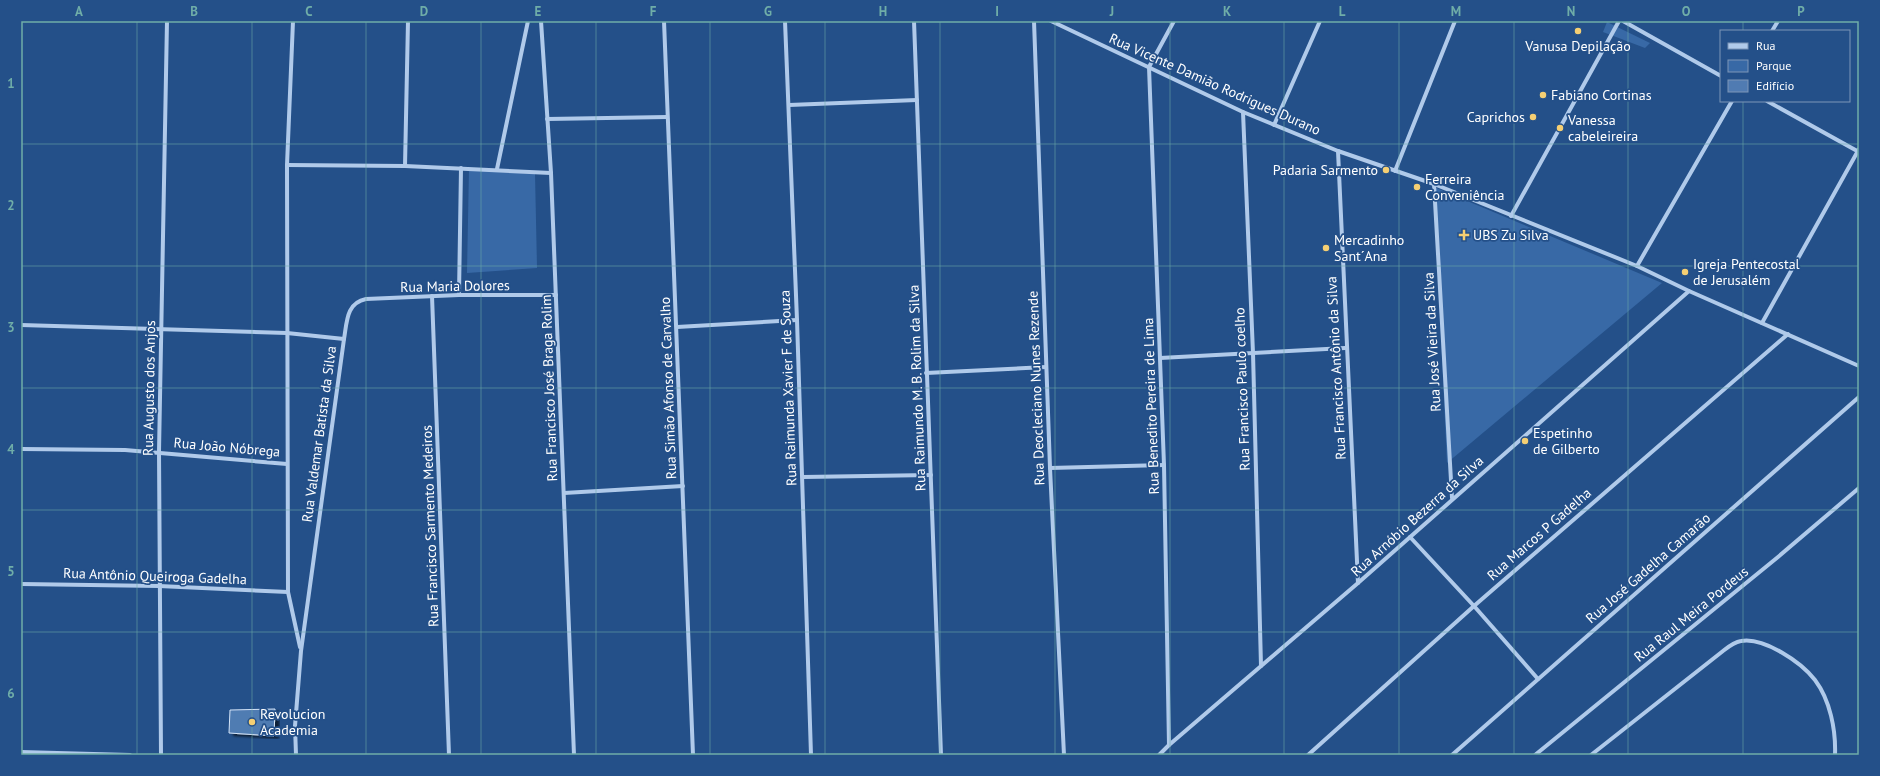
<svg xmlns="http://www.w3.org/2000/svg" width="1880" height="776" font-family="'PT Sans',sans-serif">
<style>
.green{fill:#3869a6}
.building{fill:#507bb2;stroke:#d4e4f7;filter:url(#shadow)}
.lines{fill:none;stroke-linecap:round;stroke-linejoin:round}
.street{stroke:#b0caea;stroke-width:4}
.grid{fill:none;stroke:#6fada8;stroke-width:1;stroke-opacity:0.55}
.poi-dot{fill:#f5cf73;stroke:#245089;stroke-width:1.5}
.labels{text-anchor:middle;dominant-baseline:central;stroke-width:3.5;stroke-linejoin:round;paint-order:stroke}
.poi-label{font-size:14px;fill:#fff;stroke:#245089;text-anchor:start}
.street-label{font-size:14px;fill:#fff;stroke:#245089}
.neatline{fill:none;stroke:#6fada8;stroke-width:1.5}
.grid-label{font-size:13px;text-anchor:middle;font-weight:bold;fill:#6fada8}
</style>
<defs>
<filter id="shadow"><feDropShadow dx="4.5" dy="2.5" stdDeviation="1" flood-color="#0009"/></filter>
</defs>
<rect width="100%" height="100%" fill="#245089"/>
<g class="green">
<path d="M 1607,22 L 1650,43 L 1645,48 L 1603,32 Z"/>
<path d="M 469,169 L 535,174 L 537,268 L 467,273 Z"/>
<path d="M 1434,187 L 1662,283 L 1447,463 Z"/>
</g>
<path class="building" d="M 275,709 L 274,736 L 229,733 L 230,710 Z"/>
<g class="lines">
<g class="street">
<path d="M 293,21 L 287,165 L 288,592 L 300,647"/>
<path d="M 541,21 L 551,173 L 574,755"/>
<path d="M 664,21 L 693,755"/>
<path d="M 785,21 L 797,320 L 811,755"/>
<path d="M 914,21 L 941,755"/>
<path d="M 1034,21 L 1050,468 L 1064,755"/>
<path d="M 1051,21 L 1243,112 L 1338,151 L 1434,184 L 1637,266 L 1689,291 L 1859,366"/>
<path d="M 1623,21 L 1721,76"/>
<path d="M 1772,31 L 1778,21"/>
<path d="M 1767,101 L 1859,152"/>
<path d="M 789,105 L 917,100"/>
<path d="M 1243,112 L 1253,353 L 1261,666"/>
<path d="M 547,119 L 667,117"/>
<path d="M 1274,125 L 1320,21"/>
<path d="M 1338,151 L 1358,583"/>
<path d="M 287,165 L 405,166 L 551,173"/>
<path d="M 405,166 L 408,21"/>
<path d="M 497,169 L 528,21"/>
<path d="M 1395,171 L 1455,21"/>
<path d="M 1434,184 L 1452,498"/>
<path d="M 1511,216 L 1619,21"/>
<path d="M 1637,266 L 1732,101"/>
<path d="M 459,295 L 461,168"/>
<path d="M 432,296 L 449,755"/>
<path d="M 1762,323 L 1859,149"/>
<path d="M 21,325 L 287,333 L 344,339"/>
<path d="M 677,327 L 797,320"/>
<path d="M 1160,358 L 1345,348"/>
<path d="M 926,373 L 1046,367"/>
<path d="M 21,449 L 125,450 L 287,464"/>
<path d="M 1050,468 L 1164,465"/>
<path d="M 803,477 L 931,475"/>
<path d="M 564,493 L 683,486"/>
<path d="M 1410,537 L 1474,606 L 1538,679"/>
<path d="M 21,584 L 159,586 L 288,592"/>
<path d="M 1169,745 L 1164,465 L 1149,67 L 1174,21"/>
<path d="M 21,752 L 130,755"/>
<path d="M 161,755 L 159,452 L 167,21"/>
<path d="M 296,755 L 295,726 L 301,651 L 344,339 C 347,322 346,303 366,299 L 459,295 L 556,295"/>
<path d="M 1159,755 L 1169,745 L 1358,583 L 1689,291"/>
<path d="M 1308,755 L 1474,606 L 1788,334"/>
<path d="M 1452,755 L 1859,397"/>
<path d="M 1535,755 L 1778,557 L 1859,488"/>
<path d="M 1591,755 L 1723,651 C 1728,647 1734,642 1741,641 C 1764,637 1801,662 1815,680 C 1830,700 1836,730 1835,755"/>
</g>
</g>
<path class="grid" d="M 137,21 L 137,755M 252,21 L 252,755M 366,21 L 366,755M 481,21 L 481,755M 596,21 L 596,755M 710,21 L 710,755M 825,21 L 825,755M 940,21 L 940,755M 1055,21 L 1055,755M 1170,21 L 1170,755M 1284,21 L 1284,755M 1399,21 L 1399,755M 1514,21 L 1514,755M 1628,21 L 1628,755M 1743,21 L 1743,31M 1743,101 L 1743,755M 21,144 L 1859,144M 21,266 L 1859,266M 21,388 L 1859,388M 21,510 L 1859,510M 21,632 L 1859,632"/>
<g class="poi-dot">
<circle cx="1578" cy="31" r="4"/>
<circle cx="1543" cy="95" r="4"/>
<circle cx="1533" cy="117" r="4"/>
<circle cx="1560" cy="128" r="4"/>
<circle cx="1386" cy="170" r="4"/>
<circle cx="1417" cy="187" r="4"/>
<path d="M1462 229h4v4h4v4h-4v4h-4v-4h-4v-4h4z"/>
<circle cx="1326" cy="248" r="4"/>
<circle cx="1685" cy="272" r="4"/>
<circle cx="1525" cy="441" r="4"/>
<circle cx="252" cy="722" r="4"/>
</g>
<g class="labels">
<g class="poi-label">
<text x="1578" y="46" text-anchor="middle">Vanusa Depilação</text>
<text x="1551" y="95">Fabiano Cortinas</text>
<text x="1525" y="117" text-anchor="end">Caprichos</text>
<text x="1568" y="120">Vanessa<tspan x="1568" dy="16">cabeleireira</tspan></text>
<text x="1378" y="170" text-anchor="end">Padaria Sarmento</text>
<text x="1425" y="179">Ferreira<tspan x="1425" dy="16">Conveniência</tspan></text>
<text x="1473" y="235">UBS Zu Silva</text>
<text x="1334" y="240">Mercadinho<tspan x="1334" dy="16">Sant´Ana</tspan></text>
<text x="1693" y="264">Igreja Pentecostal<tspan x="1693" dy="16">de Jerusalém</tspan></text>
<text x="1533" y="433">Espetinho<tspan x="1533" dy="16">de Gilberto</tspan></text>
<text x="260" y="714">Revolucion<tspan x="260" dy="16">Academia</tspan></text>
</g>
<g class="street-label">
<text transform="translate(1215 84) rotate(24)">Rua Vicente Damião Rodrigues Durano</text>
<text transform="translate(455 286) rotate(-1)">Rua Maria Dolores</text>
<text transform="translate(1432 342) rotate(-93)">Rua José Vieira da Silva</text>
<text transform="translate(1336 368) rotate(-93)">Rua Francisco Antônio da Silva</text>
<text transform="translate(149 388) rotate(-89)">Rua Augusto dos Anjos</text>
<text transform="translate(549 388) rotate(-92)">Rua Francisco José Braga Rolim</text>
<text transform="translate(668 388) rotate(-92)">Rua Simão Afonso de Carvalho</text>
<text transform="translate(788 388) rotate(-92)">Rua Raimunda Xavier F de Souza</text>
<text transform="translate(917 388) rotate(-92)">Rua Raimundo M. B. Rolim da Silva</text>
<text transform="translate(1036 388) rotate(-92)">Rua Deocleciano Nunes Rezende</text>
<text transform="translate(1242 389) rotate(-92)">Rua Francisco Paulo coelho</text>
<text transform="translate(1151 406) rotate(-92)">Rua Benedito Pereira de Lima</text>
<text transform="translate(319 434) rotate(-82)">Rua Valdemar Batista da Silva</text>
<text transform="translate(227 447) rotate(5)">Rua João Nóbrega</text>
<text transform="translate(1417 516) rotate(-42)">Rua Arnóbio Bezerra da Silva</text>
<text transform="translate(430 526) rotate(-92)">Rua Francisco Sarmento Medeiros</text>
<text transform="translate(1539 534) rotate(-41)">Rua Marcos P Gadelha</text>
<text transform="translate(1648 568) rotate(-41)">Rua José Gadelha Camarão</text>
<text transform="translate(155 576) rotate(2)">Rua Antônio Queiroga Gadelha</text>
<text transform="translate(1691 614) rotate(-39)">Rua Raul Meira Pordeus</text>
</g>
</g>
<rect width="1880" height="776" fill="none" stroke="#245089" stroke-width="44"/>
<rect x="1720" y="30" width="130" height="72" fill="#245089" stroke="#7c96b8"/>
<rect x="1728" y="43" width="20" height="6" fill="#b0caea" stroke="#7c96b8"/>
<text x="1756" y="50" font-size="12" fill="#ffffff">Rua</text>
<rect x="1728" y="60" width="20" height="12" fill="#3869a6" stroke="#7c96b8"/>
<text x="1756" y="70" font-size="12" fill="#ffffff">Parque</text>
<rect x="1728" y="80" width="20" height="12" fill="#507bb2" stroke="#7c96b8"/>
<text x="1756" y="90" font-size="12" fill="#ffffff">Edifício</text>
<rect x="22" y="22" width="1836" height="732" class="neatline"/>
<g class="grid-label">
<text x="79" y="16">A</text>
<text x="194" y="16">B</text>
<text x="309" y="16">C</text>
<text x="424" y="16">D</text>
<text x="538" y="16">E</text>
<text x="653" y="16">F</text>
<text x="768" y="16">G</text>
<text x="883" y="16">H</text>
<text x="997" y="16">I</text>
<text x="1112" y="16">J</text>
<text x="1227" y="16">K</text>
<text x="1342" y="16">L</text>
<text x="1456" y="16">M</text>
<text x="1571" y="16">N</text>
<text x="1686" y="16">O</text>
<text x="1801" y="16">P</text>
<text x="11" y="88">1</text>
<text x="11" y="210">2</text>
<text x="11" y="332">3</text>
<text x="11" y="454">4</text>
<text x="11" y="576">5</text>
<text x="11" y="698">6</text>
</g>
</svg>
